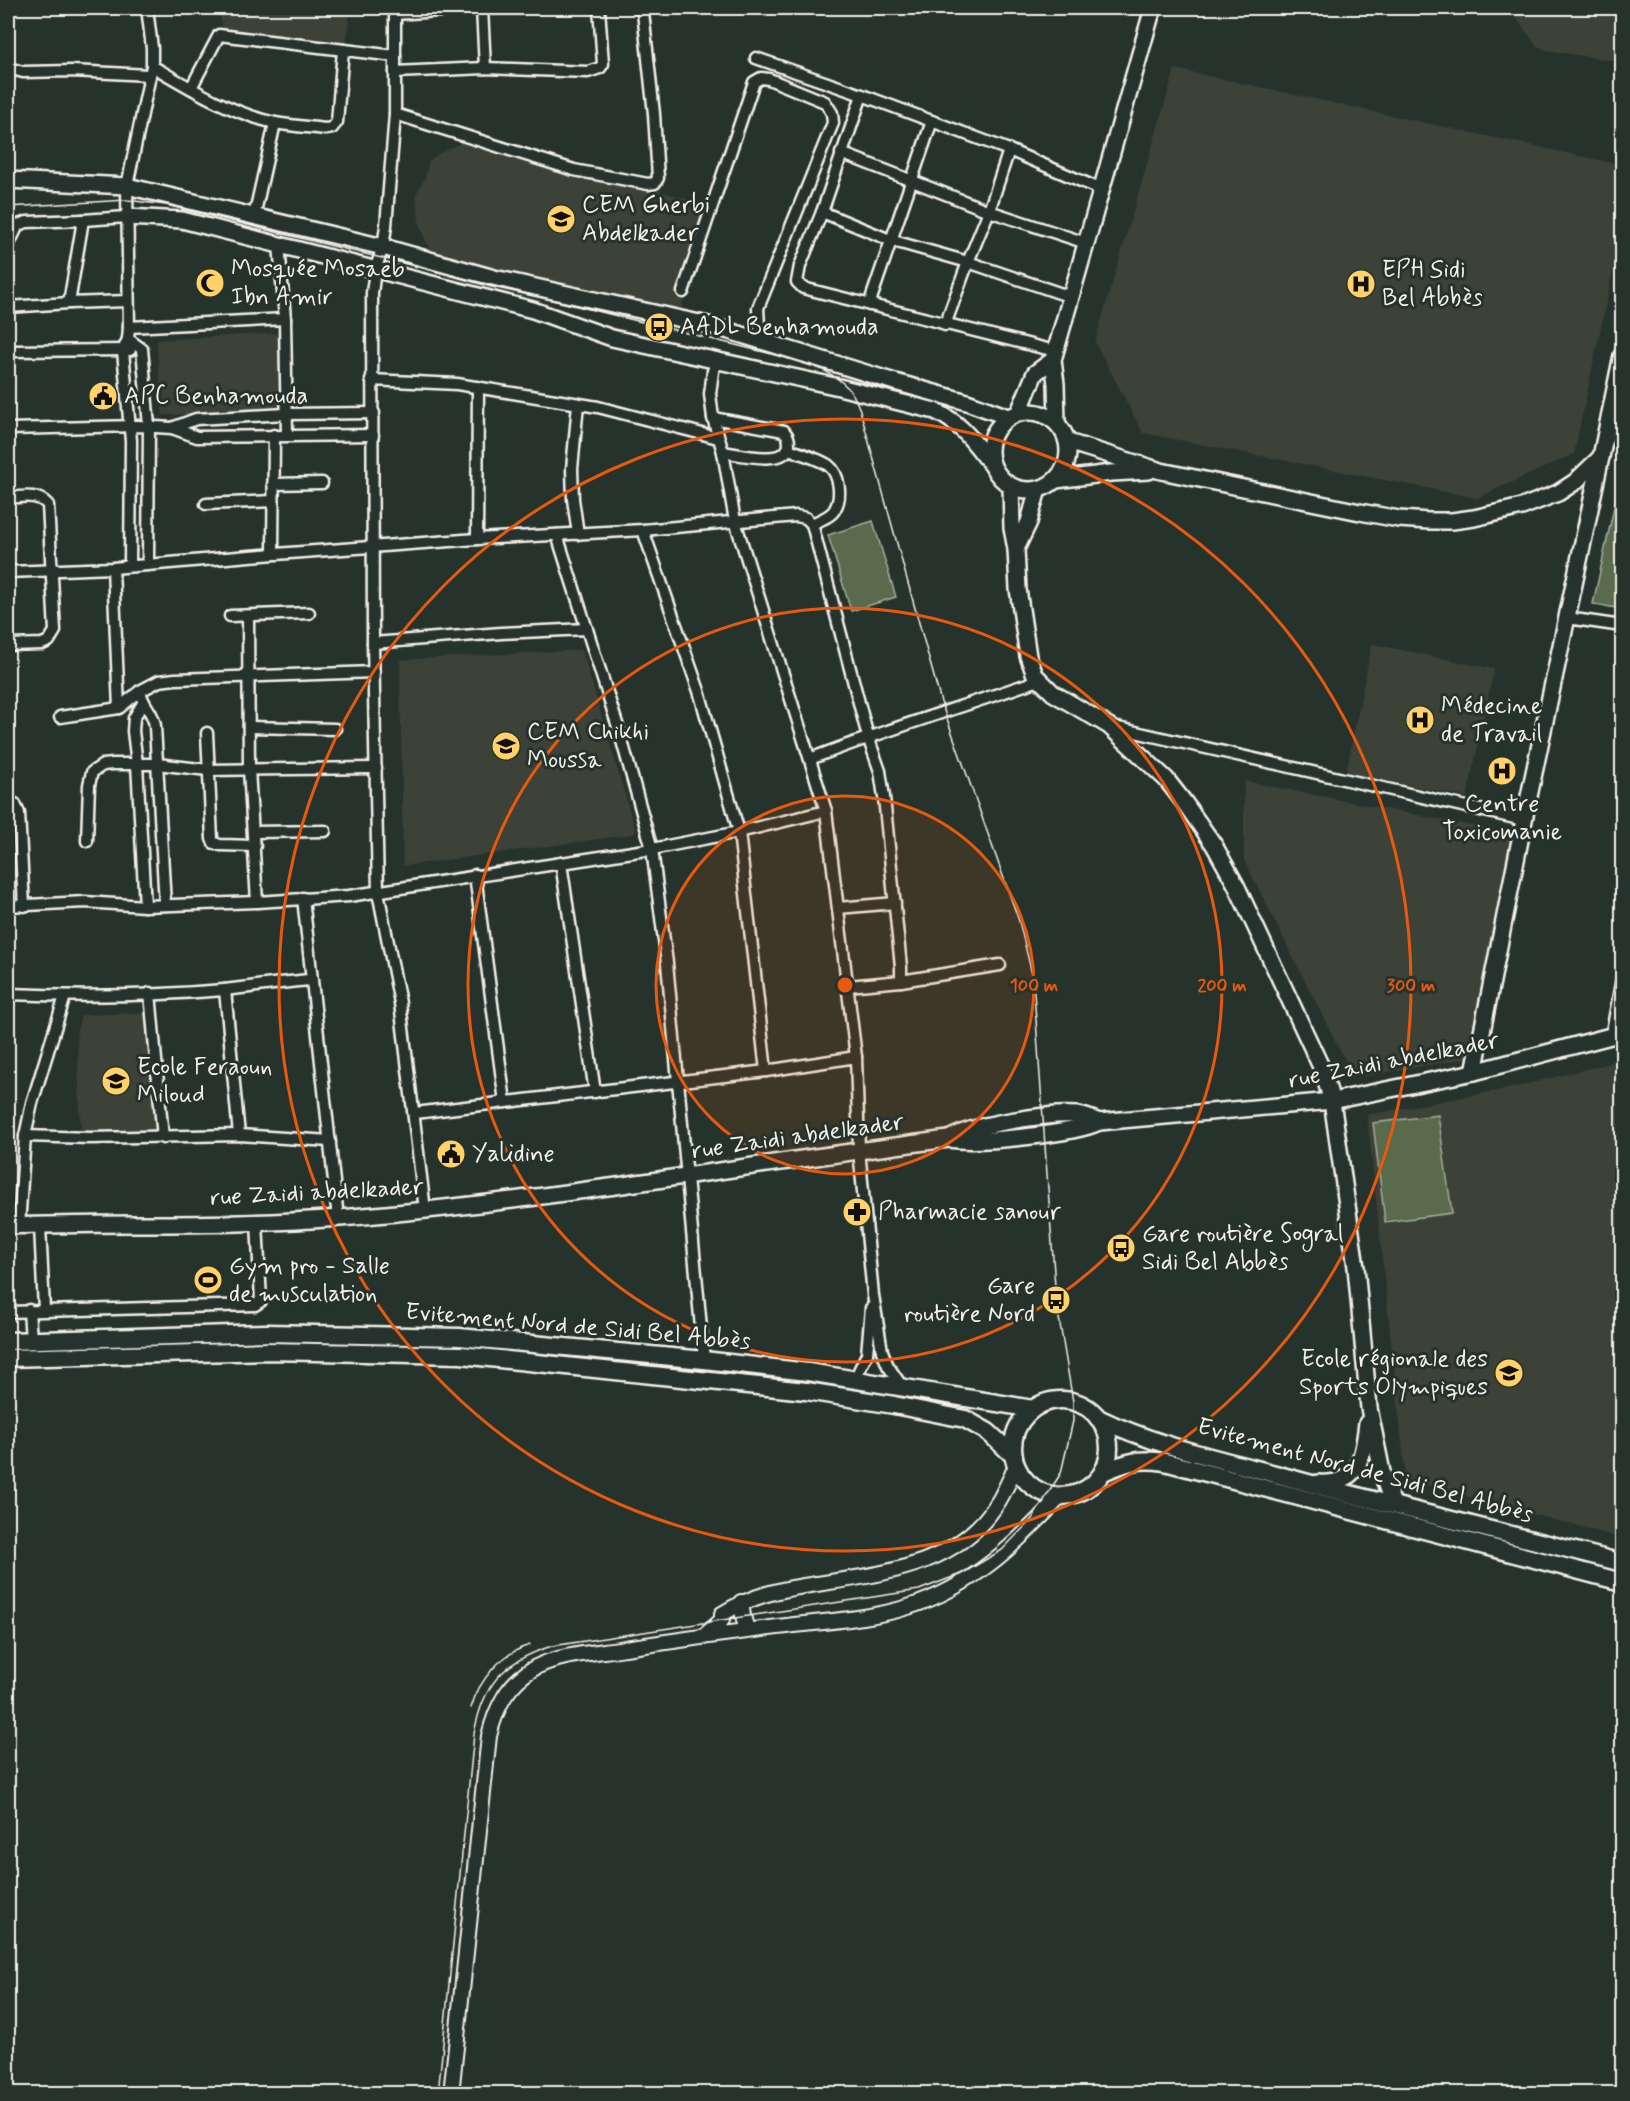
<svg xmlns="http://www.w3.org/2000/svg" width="1630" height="2101" font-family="Mynerve,sans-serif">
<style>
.built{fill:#3c4239}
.green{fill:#5a6b4e;stroke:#a7ae9b;stroke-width:1.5}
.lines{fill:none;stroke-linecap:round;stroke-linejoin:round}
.minor-casing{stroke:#f4f1e8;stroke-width:15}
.tertiary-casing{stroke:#f4f1e8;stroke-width:18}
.secondary-casing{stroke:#f4f1e8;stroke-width:20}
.trunk-casing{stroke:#f4f1e8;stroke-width:21}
.minor{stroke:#26332d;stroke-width:10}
.tertiary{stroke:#26332d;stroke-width:14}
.secondary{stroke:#26332d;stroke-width:15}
.trunk{stroke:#26332d;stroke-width:16}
.tram{stroke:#f4f1e8;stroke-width:1.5}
.ring{fill:none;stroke:#e8590c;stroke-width:3}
.labels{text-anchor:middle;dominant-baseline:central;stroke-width:6;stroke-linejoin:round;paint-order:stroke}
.poi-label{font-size:24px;fill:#f4f1e8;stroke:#26332d;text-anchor:start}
.street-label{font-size:24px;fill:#f4f1e8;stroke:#26332d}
.centre{fill:#e8590c;stroke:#26332d;stroke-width:3}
.ring-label{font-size:18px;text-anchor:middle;font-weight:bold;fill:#e8590c;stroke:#26332d;stroke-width:6;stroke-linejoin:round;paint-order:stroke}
</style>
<rect width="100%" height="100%" fill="#26332d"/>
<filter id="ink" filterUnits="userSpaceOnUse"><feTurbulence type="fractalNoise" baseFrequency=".0167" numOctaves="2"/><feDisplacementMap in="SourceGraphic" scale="12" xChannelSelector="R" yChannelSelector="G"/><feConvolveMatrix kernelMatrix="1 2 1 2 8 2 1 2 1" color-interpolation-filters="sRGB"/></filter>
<g filter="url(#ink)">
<g class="built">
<path d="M 219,8 L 350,8 L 346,47 L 303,45 L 291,49 L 279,45 L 225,41 Z"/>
<path d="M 1509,8 L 1622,8 L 1622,62 L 1546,50 L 1536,45 Z"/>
<path d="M 1175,69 L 1622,165 L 1622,227 L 1574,454 L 1477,498 L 1143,433 L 1095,342 Z"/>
<path d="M 471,138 L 705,204 L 680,314 L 433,256 L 420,227 L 416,194 L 425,178 L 429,161 L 440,153 Z"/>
<path d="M 283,333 L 285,411 L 163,415 L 157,347 L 158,340 Z"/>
<path d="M 1372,644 L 1494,669 L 1467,797 L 1346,772 Z"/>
<path d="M 582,650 L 636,832 L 628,835 L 403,866 L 400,660 Z"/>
<path d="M 1244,781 L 1513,834 L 1468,1058 L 1360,1077 L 1351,1072 L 1244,860 Z"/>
<path d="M 144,1013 L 158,1130 L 81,1133 L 77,1031 L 81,1015 Z"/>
<path d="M 1622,1060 L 1622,1538 L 1406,1480 L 1367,1115 L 1512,1088 Z"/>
</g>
<g class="green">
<path d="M 1622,470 L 1622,609 L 1593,604 Z"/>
<path d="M 873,521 L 896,597 L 851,611 L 828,535 Z"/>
<path d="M 1438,1115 L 1452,1213 L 1385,1222 L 1373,1123 Z"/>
</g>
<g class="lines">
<g class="minor-casing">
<g id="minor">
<path d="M 395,8 L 395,114 L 386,226 L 383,247 L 375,270 L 372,293 L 373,643 L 378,892 L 400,1003 L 425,1210"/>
<path d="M 482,8 L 485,68"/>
<path d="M 395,14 L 482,8 L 524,8"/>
<path d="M 756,58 L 862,95"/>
<path d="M 152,66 C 190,88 230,113 275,123 C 292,126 309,127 326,129 L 332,128 L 337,122 L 343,50"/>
<path d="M 8,68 L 23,72 L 72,71 L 148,75"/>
<path d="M 395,72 L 485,68 L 588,72 L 600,68 L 603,64 L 599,8"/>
<path d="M 191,88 L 219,35 L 395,56"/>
<path d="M 395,114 L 574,170 L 648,184 L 655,183 L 658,178 L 654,114 L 643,12 L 638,8"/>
<path d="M 841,153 L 989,211 L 1086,243"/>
<path d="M 822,212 L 890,240 L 968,262 L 989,211 L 1009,150"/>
<path d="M 254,217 L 275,123"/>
<path d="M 279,244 L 285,319 L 287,435"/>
<path d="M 8,246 L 18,225 L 27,222 L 83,220"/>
<path d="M 683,292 L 754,82 L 761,78 L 769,79 L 825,102 L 832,113 L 833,123 L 758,308 L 759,325 L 763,340"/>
<path d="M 69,303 L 128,301"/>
<path d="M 869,305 L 932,121"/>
<path d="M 8,307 L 69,303 L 83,220 L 127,217"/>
<path d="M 945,325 L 968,262 L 1071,297"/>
<path d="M 129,327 L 285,319"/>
<path d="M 128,339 L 142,349 L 149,426 L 148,565"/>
<path d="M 8,351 L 130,350"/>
<path d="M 1055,351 L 803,288 L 797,282 L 800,266 L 822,212 L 862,95 L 1009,150 L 1102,190"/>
<path d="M 717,359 L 713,371 L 710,394 L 713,418 L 723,452 L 735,521 L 826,811 L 856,1057 L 859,1150 L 873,1295 L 882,1351 L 888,1366 L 903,1388"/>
<path d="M 371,380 L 457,384 L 598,407 L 718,438"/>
<path d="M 578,404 L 572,469 L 573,499 L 578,534"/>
<path d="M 713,418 L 784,431 C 788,436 789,438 789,444 C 788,467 738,454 723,452"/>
<path d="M 172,428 L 196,419 L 286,414 L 374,413"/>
<path d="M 8,429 L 138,426 L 172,428 L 197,437 L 373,435"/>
<path d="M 789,449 C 801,454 817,458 828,465 C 840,474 842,497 835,509 C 831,517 819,520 812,524"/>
<path d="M 273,484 L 322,483"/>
<path d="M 8,498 C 22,497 38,493 48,505 L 55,631 L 49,641 L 42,644 L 8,645"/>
<path d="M 206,504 L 273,501"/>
<path d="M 643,530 L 699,691 L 739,832 L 766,1071"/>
<path d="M 557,535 L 619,730 L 652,849 L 667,963 L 704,1360"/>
<path d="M 477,539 L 478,387"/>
<path d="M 273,554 L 274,435"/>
<path d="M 130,566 L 131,441 L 123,351 L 128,339 L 129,327 L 127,186 L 152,66 L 152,48 L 147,8"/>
<path d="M 113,568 L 119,708"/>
<path d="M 8,572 L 113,568 L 249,556 L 477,539 L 643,530 L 796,516 L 806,518 L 812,524 L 868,737 L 880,771 L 884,797 L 901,967 L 901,981 L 848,986"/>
<path d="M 230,616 L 309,613"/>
<path d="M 248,616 L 249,769 L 257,902"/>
<path d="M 1567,618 L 1622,626"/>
<path d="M 373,643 L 501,633 L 587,629"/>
<path d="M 143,703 L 134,718 L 133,731 L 137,764 L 145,906"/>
<path d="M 60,717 L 119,708 L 140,691"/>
<path d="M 1109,726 L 1524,820"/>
<path d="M 249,727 L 335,729"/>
<path d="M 207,733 L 212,839 L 214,843 L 220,845 L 255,846"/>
<path d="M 810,759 C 885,730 962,707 1039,680"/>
<path d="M 8,803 L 15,804 L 19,813 L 24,906"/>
<path d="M 254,832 L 325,831"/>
<path d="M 87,841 L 89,785 L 92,772 L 103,765 L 113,764 L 157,764 L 208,770 L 376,768"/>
<path d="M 561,863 L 595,1092"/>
<path d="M 475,875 L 505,1102"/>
<path d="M 303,898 L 338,1218"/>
<path d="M 165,905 L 155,726 C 153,710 143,707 140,691 L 159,681 L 175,679 L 374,672"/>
<path d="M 8,906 L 85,902 L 145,906 L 257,902 L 349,896 L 652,849 L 739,832 L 826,811"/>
<path d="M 838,908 L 895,903"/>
<path d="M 901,981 L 1000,965"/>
<path d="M 225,990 L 239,1135"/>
<path d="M 150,993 L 163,1138"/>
<path d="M 8,994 C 79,997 153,996 224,990 C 253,987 282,982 311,980"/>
<path d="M 1611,1037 L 1622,978"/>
<path d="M 415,1113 L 766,1071 L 856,1057"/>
<path d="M 25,1136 L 90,1138 L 239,1135 L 330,1141"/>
<path d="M 19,1226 L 25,1136 L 32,1103 L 65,996"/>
<path d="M 40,1226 L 44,1309"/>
<path d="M 29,1310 L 31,1340"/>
<path d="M 8,1312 L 255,1305 L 261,1301 L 257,1222"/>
<path d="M 855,1379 L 867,1354 L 871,1308"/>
</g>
</g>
<g class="tertiary-casing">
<g id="tertiary">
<path d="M 741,1602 L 743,1616 L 747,1630"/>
<path d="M 704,1636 L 722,1620 L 722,1614 C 753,1595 781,1589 817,1584 C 887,1573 960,1566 1000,1499 C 1006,1488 1011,1477 1016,1466"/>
<path d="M 451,2094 L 489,1736 C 496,1707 508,1682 536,1667 C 562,1654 596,1653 625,1648 C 679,1640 733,1632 787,1626 C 827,1621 870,1619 908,1607 C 973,1587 1016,1544 1061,1496"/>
</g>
</g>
<g class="secondary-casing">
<g id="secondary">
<path d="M 8,180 L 127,186 L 383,247 L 494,278 L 713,326 L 895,382 L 967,402 L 1008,417"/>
<path d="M 127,217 L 182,220 L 533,310 L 612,338 L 839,387 L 935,411 C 962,423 974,443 992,465"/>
<circle cx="1029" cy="451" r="39"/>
<path d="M 1019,412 L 1035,373 L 1053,360"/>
<path d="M 1057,422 L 1056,384 L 1053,360 L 1153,8"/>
<path d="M 1068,442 L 1161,471 L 1360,512 L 1399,519 L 1429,521 L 1452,521 L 1474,518 L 1522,507 L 1558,493 L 1575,482 L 1601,457 L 1622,355"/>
<path d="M 1056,480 L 1111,473 L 1149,471"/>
<path d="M 1011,486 L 1012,528 L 1016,549 L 1018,589 L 1028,656 L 1035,675 L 1053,693 L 1109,726 L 1166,779 L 1184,802 L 1214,845 L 1236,885 L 1322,1069 L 1332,1101 L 1356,1267 L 1369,1408 L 1383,1477 L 1393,1504"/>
<path d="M 1016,549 L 1029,522 L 1038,489"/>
<path d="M 1474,1072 L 1524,820 L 1601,457"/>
<path d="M 951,1138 C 974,1124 1050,1113 1077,1115 C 1085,1116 1092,1119 1099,1122"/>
<path d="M 8,1226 C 118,1222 230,1227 340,1218 C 544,1202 746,1164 949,1139 C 976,1144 1075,1134 1099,1122 L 1332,1101 L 1474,1072 L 1622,1033"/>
<path d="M 1318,1483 C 1359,1486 1363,1456 1367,1423"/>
</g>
</g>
<g class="trunk-casing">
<g id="trunk">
<path d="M 8,1341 L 267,1333 L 459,1337 L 704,1360 L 808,1372 L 1033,1409"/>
<path d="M 8,1358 L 268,1351 L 461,1355 L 806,1391 L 894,1405 L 965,1419 L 988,1432 L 1014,1456"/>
<circle cx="1061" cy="1448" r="48"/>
<path d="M 1098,1418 C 1154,1445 1215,1458 1275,1474 C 1390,1506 1507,1533 1622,1563"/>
<path d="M 1103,1472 C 1127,1462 1139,1458 1165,1462 L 1622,1582"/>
</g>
</g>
<use href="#minor" class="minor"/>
<use href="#tertiary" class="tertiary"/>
<use href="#secondary" class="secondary"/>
<use href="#trunk" class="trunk"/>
<g class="tram">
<path d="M 8,207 L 127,200 L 166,205 L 768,353 C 796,361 829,366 849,389 C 854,394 857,403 860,410 L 941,702 L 1019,921 L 1033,978 L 1056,1300 L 1073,1402 L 1073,1421 L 1061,1473 L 1032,1519 L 1002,1550 L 963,1573 L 919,1590 L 552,1646 C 504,1661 483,1683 474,1734 L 438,2094"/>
<path d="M 471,1708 C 479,1680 501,1653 530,1645"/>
</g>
</g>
</g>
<circle cx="845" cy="985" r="189" fill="#e8590c" fill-opacity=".12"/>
<g class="ring">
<circle cx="845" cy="985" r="189"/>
<circle cx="845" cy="985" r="377"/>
<circle cx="845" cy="985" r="566"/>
</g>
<defs>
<g id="school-disc" transform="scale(1.5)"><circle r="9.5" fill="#ffd166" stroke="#26332d"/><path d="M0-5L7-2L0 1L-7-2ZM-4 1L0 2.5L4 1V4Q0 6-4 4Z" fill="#111"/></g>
<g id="mosque-disc" transform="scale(1.5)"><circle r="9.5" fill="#ffd166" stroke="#26332d"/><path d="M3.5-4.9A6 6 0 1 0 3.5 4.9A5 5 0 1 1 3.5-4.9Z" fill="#111"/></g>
<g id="hospital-disc" transform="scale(1.5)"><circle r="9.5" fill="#ffd166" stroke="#26332d"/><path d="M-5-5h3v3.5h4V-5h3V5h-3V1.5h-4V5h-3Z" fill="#111"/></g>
<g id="bus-disc" transform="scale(1.5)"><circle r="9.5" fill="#ffd166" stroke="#26332d"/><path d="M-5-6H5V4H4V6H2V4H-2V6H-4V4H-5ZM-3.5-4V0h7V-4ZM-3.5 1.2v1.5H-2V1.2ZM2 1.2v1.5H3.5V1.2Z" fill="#111"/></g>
<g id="civic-disc" transform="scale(1.5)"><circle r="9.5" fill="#ffd166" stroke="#26332d"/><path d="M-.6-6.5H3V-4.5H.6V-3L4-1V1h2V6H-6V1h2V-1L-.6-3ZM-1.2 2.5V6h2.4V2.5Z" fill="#111"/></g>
<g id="pharmacy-disc" transform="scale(1.5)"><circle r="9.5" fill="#ffd166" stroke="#26332d"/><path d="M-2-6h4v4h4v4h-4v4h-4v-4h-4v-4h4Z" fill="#111"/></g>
<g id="stadium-disc" transform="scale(1.5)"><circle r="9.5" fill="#ffd166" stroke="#26332d"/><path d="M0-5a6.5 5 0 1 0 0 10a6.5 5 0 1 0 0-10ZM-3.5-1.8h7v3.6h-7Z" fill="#111"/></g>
</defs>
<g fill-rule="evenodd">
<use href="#school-disc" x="561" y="219"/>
<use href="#mosque-disc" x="210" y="283"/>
<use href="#hospital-disc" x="1361" y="284"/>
<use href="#bus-disc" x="659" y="327"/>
<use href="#civic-disc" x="103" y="396"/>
<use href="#hospital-disc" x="1420" y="720"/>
<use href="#school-disc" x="506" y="746"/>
<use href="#hospital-disc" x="1502" y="771"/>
<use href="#school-disc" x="116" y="1081"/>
<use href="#civic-disc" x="451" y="1154"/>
<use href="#pharmacy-disc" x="857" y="1212"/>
<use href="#bus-disc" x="1121" y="1248"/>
<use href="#stadium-disc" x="208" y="1280"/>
<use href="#bus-disc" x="1056" y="1300"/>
<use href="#school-disc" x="1509" y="1373"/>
</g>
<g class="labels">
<g class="poi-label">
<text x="582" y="205">CEM Gherbi<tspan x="582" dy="28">Abdelkader</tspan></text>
<text x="231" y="269">Mosquée Mosaeb<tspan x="231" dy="28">Ibn Amir</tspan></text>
<text x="1382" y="270">EPH Sidi<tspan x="1382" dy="28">Bel Abbès</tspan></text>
<text x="680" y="327">AADL Benhamouda</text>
<text x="124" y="396">APC Benhamouda</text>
<text x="1441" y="706">Médecine<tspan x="1441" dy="28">de Travail</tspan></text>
<text x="527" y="732">CEM Chikhi<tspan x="527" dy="28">Moussa</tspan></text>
<text x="1502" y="804" text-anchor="middle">Centre<tspan x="1502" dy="28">Toxicomanie</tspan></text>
<text x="137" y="1067">Ecole Feraoun<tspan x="137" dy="28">Miloud</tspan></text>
<text x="472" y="1154">Yalidine</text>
<text x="878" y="1212">Pharmacie sanour</text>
<text x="1142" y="1234">Gare routière Sogral<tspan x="1142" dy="28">Sidi Bel Abbès</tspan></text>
<text x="229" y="1266">Gym pro - Salle<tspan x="229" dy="28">de musculation</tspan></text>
<text x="1035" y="1286" text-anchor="end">Gare<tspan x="1035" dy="28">routière Nord</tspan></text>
<text x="1488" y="1359" text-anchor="end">Ecole régionale des<tspan x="1488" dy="28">Sports Olympiques</tspan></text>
</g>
<g class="street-label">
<text transform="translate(1394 1061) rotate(-11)">rue Zaidi abdelkader</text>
<text transform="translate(798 1137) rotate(-8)">rue Zaidi abdelkader</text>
<text transform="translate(317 1193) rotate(-3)">rue Zaidi abdelkader</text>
<text transform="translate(578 1327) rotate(5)">Evitement Nord de Sidi Bel Abbès</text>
<text transform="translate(1365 1471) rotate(15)">Evitement Nord de Sidi Bel Abbès</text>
</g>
</g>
<circle cx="845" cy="985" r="9" class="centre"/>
<g class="ring-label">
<text x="1034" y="991">100 m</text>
<text x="1222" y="991">200 m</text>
<text x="1411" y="991">300 m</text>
</g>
<rect width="1630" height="2101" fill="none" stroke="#26332d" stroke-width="30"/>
<rect x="15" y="15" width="1600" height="2071" fill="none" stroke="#f4f1e8" stroke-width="2" filter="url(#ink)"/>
</svg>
